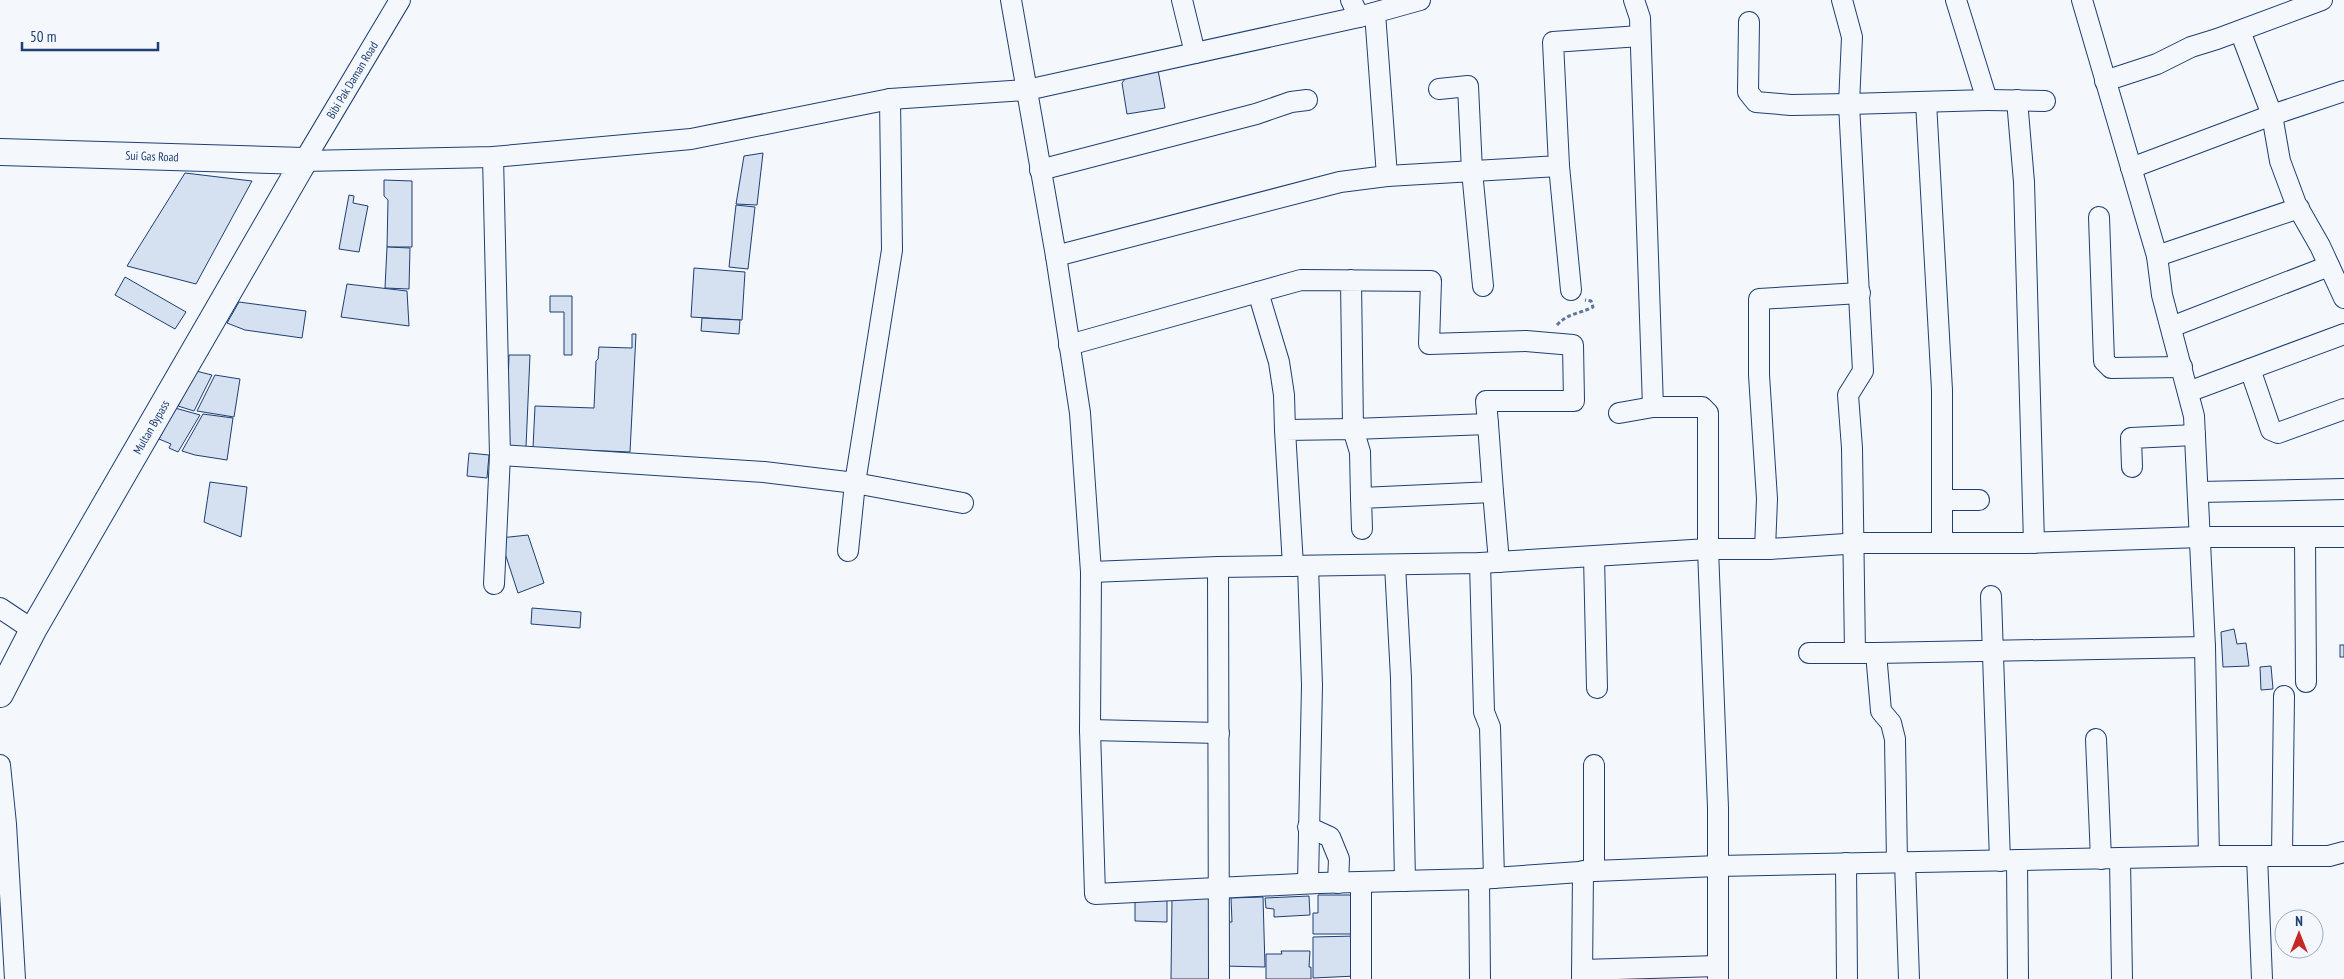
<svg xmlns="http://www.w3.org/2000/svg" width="2344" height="979" font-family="'PT Sans Narrow',sans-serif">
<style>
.building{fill:#d5e0f0;stroke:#1d3f73}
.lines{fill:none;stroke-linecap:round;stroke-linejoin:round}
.minor-casing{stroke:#1d3f73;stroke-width:22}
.major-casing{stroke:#1d3f73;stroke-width:28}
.path{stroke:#5e769c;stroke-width:3;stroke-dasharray:4 2.5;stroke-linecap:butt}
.minor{stroke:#f4f7fb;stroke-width:20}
.major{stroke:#f4f7fb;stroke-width:26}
.labels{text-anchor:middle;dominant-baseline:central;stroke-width:4;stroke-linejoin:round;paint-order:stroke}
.street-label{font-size:12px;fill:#1d3f73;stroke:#f4f7fb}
</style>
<rect width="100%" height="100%" fill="#f4f7fb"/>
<g class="building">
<path d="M 1158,70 L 1165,108 L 1127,114 L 1122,83 L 1128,75 Z"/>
<path d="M 763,153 L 757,205 L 736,204 L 744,156 Z"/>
<path d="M 185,173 L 252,181 L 196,284 L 127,266 Z"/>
<path d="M 384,180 L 412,181 L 412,247 L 387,247 L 388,200 L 384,196 Z"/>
<path d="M 349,195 L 354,196 L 353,203 L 368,206 L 359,252 L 339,249 Z"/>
<path d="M 736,205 L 755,207 L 748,269 L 729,267 Z"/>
<path d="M 387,247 L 410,248 L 409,289 L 385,288 Z"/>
<path d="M 694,268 L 745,272 L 742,320 L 691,317 Z"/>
<path d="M 125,277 L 186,312 L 175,329 L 115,295 Z"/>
<path d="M 347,284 L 407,291 L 409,326 L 341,317 Z"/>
<path d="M 550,296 L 572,296 L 572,355 L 564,355 L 564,312 L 550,312 Z"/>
<path d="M 239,302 L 306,311 L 302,338 L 245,330 L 227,323 Z"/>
<path d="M 702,318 L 740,320 L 739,334 L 701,331 Z"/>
<path d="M 632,334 L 636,334 L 630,452 L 533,448 L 535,406 L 594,408 L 596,361 L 598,359 L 599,347 L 632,348 Z"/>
<path d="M 509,355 L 530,355 L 526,447 L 506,446 Z"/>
<path d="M 196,371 L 212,375 L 194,411 L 178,406 L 181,401 L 180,399 Z"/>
<path d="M 215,375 L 240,379 L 234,417 L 197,411 Z"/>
<path d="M 175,408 L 200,415 L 178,452 L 169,448 L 171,444 L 159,439 Z"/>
<path d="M 203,414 L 233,418 L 227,460 L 195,455 L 182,451 Z"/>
<path d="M 469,453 L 489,455 L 487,478 L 467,476 Z"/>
<path d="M 210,482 L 247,487 L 241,537 L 204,522 Z"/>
<path d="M 528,535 L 544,583 L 518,593 L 500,538 Z"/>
<path d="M 532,608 L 581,612 L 580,628 L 531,624 Z"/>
<path d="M 2234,629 L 2237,644 L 2246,643 L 2249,666 L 2223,667 L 2221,632 Z"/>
<rect x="2340" y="645" width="4" height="12"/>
<path d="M 2271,666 L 2273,689 L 2261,690 L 2260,667 Z"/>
<path d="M 1318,895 L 1357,895 L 1358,934 L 1313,934 L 1313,913 L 1318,913 Z"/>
<path d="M 1309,896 L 1310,915 L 1274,917 L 1274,909 L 1266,908 L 1265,898 Z"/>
<path d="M 1211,897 L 1214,979 L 1171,979 L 1172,898 Z"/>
<path d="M 1263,897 L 1265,967 L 1223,966 L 1222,922 L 1232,922 L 1231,898 Z"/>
<path d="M 1135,899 L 1167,899 L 1167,922 L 1135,921 Z"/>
<path d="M 1356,936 L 1356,976 L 1313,978 L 1313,937 Z"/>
<path d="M 1281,951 L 1310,951 L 1309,967 L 1311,967 L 1311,979 L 1266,979 L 1266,954 L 1282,954 Z"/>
</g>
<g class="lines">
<g class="minor-casing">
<g id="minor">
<path d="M 1011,0 L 1056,256 L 1080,413 L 1091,572 L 1090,730 L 1095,894 L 1319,883 L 1479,879 L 1594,871 L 1718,866 L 2220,856 L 2329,856 L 2344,852"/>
<path d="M 1182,0 L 1195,53"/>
<path d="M 1351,0 L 1359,17"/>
<path d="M 1634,0 L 1640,18 L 1653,407"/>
<path d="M 1842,0 L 1852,37 L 1849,104 L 1987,100 L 1956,0"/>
<path d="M 1749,22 L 1748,92 L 1756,102 L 1791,105 L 1849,104 L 1863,371 L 1848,395 L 1852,448 L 1855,653"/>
<path d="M 2240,31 L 2272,115 L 2280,161 L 2296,204 L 2320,246 L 2344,298"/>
<path d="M 2105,81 L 2157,64 L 2191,47 L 2217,39 L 2322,0"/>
<path d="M 1439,89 L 1468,86 L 1472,171 L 1483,286"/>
<path d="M 1987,100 L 2045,101"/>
<path d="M 2017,100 L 2024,182 L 2034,543"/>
<path d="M 1926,102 L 1942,390 L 1942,543"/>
<path d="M 493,157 L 500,455 L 494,584"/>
<path d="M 304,161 L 493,157 L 691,139 L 890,99 L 1027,90 L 1359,17 L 1420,0"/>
<path d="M 304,161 L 400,0"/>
<path d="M 1559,166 L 1571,290"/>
<path d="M 2131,168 L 2272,115 L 2344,91"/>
<path d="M 1040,170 L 1256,114 L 1291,102 L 1307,100"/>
<path d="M 1387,176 L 1559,166 L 1553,42 L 1640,36"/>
<path d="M 2099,217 L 2104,361 L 2111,368 L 2182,367"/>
<path d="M 1056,256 L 1340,182 L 1387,176 L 1375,13"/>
<path d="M 2157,256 L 2299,208"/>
<path d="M 1258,292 L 1279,362 L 1284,395 L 1285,430"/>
<path d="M 2171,327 L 2329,266"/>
<path d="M 1069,345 L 1301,280 L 1431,281 L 1429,344 L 1526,341 L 1573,345 L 1574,401 L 1486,401 L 1488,424 L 1353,429 L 1351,280"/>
<path d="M 2250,369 L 2271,430 L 2278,433 L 2344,409"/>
<path d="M 2188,392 L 2344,334"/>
<path d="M 1619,413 L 1653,407 L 1702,407 L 1708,413 L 1708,549 L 1718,808 L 1718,979"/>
<path d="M 500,455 L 764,472 L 855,483 L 963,503"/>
<path d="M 2132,467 L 2131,438 L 2195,435"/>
<path d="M 1493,492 L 1499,562"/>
<path d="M 2199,492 L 2344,489"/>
<path d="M 1942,500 L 1979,500"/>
<path d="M 1362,529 L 1361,498 L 1493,492 L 1488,424"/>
<path d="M 2305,537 L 2306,682"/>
<path d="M 1765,549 L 1767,499 L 1759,375 L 1759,299 L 1860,293"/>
<path d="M 848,551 L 855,483 L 892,250 L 890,99"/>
<path d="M 1594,557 L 1597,688"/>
<path d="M 1480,563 L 1484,712 L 1490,727 L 1494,878"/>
<path d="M 1395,565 L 1401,678 L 1405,881"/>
<path d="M 1293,566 L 1285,430 L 1353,429 L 1360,452 L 1361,498"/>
<path d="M 1218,567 L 1219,979"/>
<path d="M 1091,572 L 1218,567 L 1480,563 L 1708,549 L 1770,549 L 1860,543 L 2027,543 L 2201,537 L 2344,537"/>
<path d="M 1991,596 L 2000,861"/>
<path d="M 0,608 L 33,630"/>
<path d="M 2205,647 L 2209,856"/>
<path d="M 1809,653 L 1876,653 L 1881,711 L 1891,723 L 1895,739 L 1897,862"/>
<path d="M 1876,653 L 2205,647 L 2194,416 L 2162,295 L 2157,256 L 2082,0"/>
<path d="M 1090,730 L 1219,733"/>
<path d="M 2096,739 L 2101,859"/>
<path d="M 0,765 L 6,824 L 15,979"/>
<path d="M 1594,765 L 1594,871"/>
<path d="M 1308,827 L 1330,837 L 1339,859 L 1338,883"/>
<path d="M 2257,856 L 2262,979"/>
<path d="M 2282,856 L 2284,696"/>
<path d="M 2120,859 L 2122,979"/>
<path d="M 2017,860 L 2018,979"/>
<path d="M 1905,862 L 1909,979"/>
<path d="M 1846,863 L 1847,979"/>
<path d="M 1479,879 L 1480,979"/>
<path d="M 1308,883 L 1312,685 L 1308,566"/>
<path d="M 1361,883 L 1361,979"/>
<path d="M 1582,970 L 1718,966"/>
<path d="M 1582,979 L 1583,871"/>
</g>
</g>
<g class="major-casing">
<path id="major" d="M 0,152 L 304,161 L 33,630 L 0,694"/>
</g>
<path class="path" d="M 1557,325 C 1568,313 1579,314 1593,307 L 1591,301 L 1585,300"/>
<use href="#minor" class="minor"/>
<use href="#major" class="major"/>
</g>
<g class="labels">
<g class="street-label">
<text transform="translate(352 80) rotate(-59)">Bibi Pak Daman Road</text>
<text transform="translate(152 156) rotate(2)">Sui Gas Road</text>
<text transform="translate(151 427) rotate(-60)">Multan Bypass</text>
</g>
</g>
<g transform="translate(2299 934)"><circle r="24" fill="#f4f7fb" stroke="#9eadc5"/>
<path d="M0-4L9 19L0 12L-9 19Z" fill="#c62828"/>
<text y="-8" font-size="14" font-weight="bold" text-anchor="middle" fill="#1d3f73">N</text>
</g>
<path d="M22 42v8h136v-8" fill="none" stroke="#1d3f73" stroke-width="2.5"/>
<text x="30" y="42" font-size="15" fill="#1d3f73" stroke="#f4f7fb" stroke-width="4" paint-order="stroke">50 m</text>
</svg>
